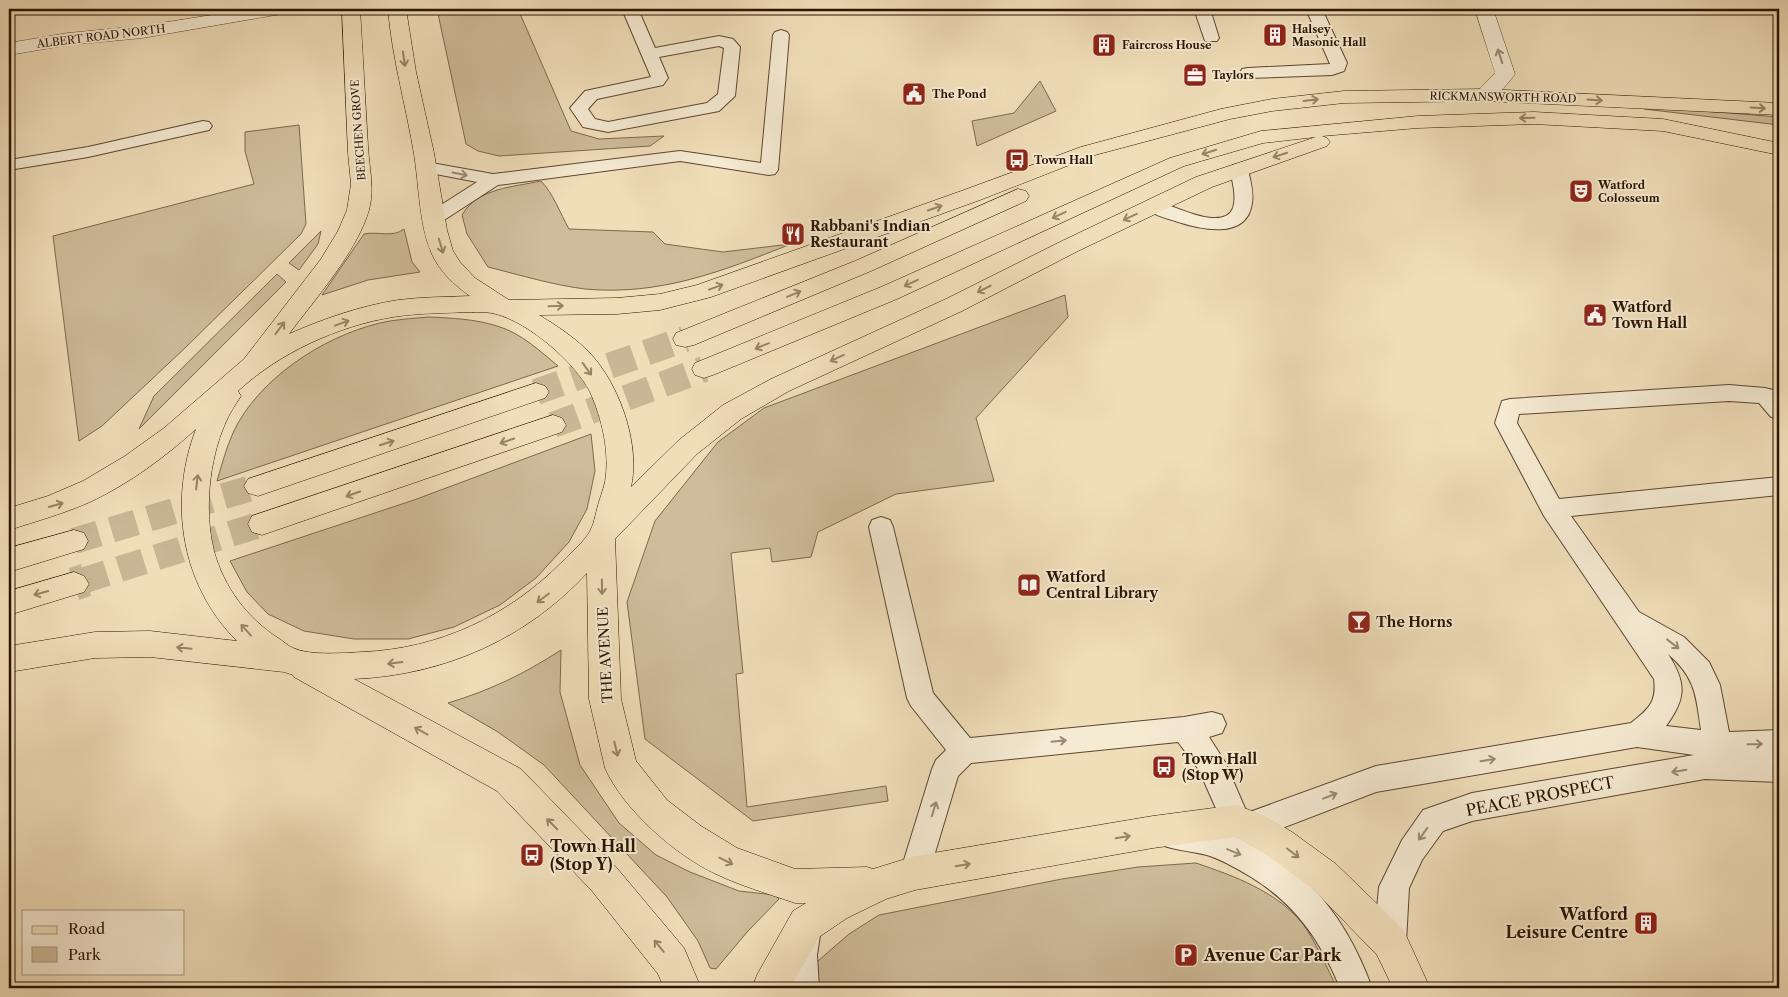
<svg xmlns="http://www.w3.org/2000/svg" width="1788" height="997" font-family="'Libre Caslon Text',serif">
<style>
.green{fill:#cebc9a;stroke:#7c684d}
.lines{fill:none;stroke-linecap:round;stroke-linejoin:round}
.primary-tunnel-far1{stroke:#c8b694;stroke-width:26;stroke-dasharray:26 13;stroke-linecap:butt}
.primary-tunnel{stroke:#c8b694;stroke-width:33;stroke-dasharray:33 16;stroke-linecap:butt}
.service-casing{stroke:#5c472e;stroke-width:2}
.minor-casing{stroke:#5c472e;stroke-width:1}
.primary-casing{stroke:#2a1500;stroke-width:1}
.service{fill:#f5ead2;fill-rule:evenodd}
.minor{fill:#f5ead2;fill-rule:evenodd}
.primary{fill:#f0deb9;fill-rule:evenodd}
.oneway{stroke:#9a8a74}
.oneway2{stroke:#978466}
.labels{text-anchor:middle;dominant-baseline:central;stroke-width:4;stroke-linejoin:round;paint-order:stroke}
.far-poi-label{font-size:11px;font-weight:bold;fill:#2a1500;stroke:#f5ead2;text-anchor:start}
.far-street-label{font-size:11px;fill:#2a1500;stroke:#f5ead2}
.poi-label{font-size:14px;font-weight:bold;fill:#2a1500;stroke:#f5ead2;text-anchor:start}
.street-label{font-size:14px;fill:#2a1500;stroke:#f5ead2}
.near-street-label{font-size:16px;fill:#2a1500;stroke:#f5ead2}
.near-poi-label{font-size:16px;font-weight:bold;fill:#2a1500;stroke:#f5ead2;text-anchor:start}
</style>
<rect width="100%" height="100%" fill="#f0deb9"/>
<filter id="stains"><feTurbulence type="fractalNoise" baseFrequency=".004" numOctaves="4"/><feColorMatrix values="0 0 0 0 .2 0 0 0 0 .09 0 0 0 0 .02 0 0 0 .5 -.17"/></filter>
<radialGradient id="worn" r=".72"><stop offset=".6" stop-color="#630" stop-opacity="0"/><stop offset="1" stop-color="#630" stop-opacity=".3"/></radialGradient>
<g class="green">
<path d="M 437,9 L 518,9 L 571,131 L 599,139 L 664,136 L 650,146 L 499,156 L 478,151 L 466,144 Z"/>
<path d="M 1040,81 L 1056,111 L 977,146 L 972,121 L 1014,113 Z"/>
<path d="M 1640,106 L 1779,117 L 1779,125 L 1644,109 Z"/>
<path d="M 299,125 L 306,224 L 301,234 L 185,348 L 102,426 L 79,441 L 53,236 L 254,184 L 245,151 L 245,132 Z"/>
<path d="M 541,181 C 553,193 560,213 569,229 L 653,232 L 665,244 L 723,252 L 791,244 C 723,271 660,296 585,289 C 553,285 520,275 488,267 L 467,234 L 462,215 C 477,188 514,187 541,181 Z"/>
<path d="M 404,229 L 412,262 L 420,272 L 368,280 L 322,295 L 364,234 C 377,231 393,238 404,229 Z"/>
<path d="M 321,231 L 318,244 L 299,270 L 289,263 Z"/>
<path d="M 277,274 L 286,282 L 139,429 L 154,396 Z"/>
<path d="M 1065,295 L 1068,317 L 976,418 L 994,481 L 896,494 L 818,532 L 811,557 L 772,562 L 770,548 L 731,553 L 743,673 L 736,674 L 747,807 L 886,786 L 888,801 L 753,821 L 645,739 L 627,602 L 655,521 L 718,442 L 764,408 Z"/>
<path d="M 429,317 C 451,318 475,319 497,326 C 521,333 540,351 558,366 L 217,481 C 223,461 228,441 238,423 C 267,372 333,331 390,321 C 403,319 416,318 429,317 Z"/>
<path d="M 591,434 L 595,471 L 587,509 L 569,542 L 536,578 L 500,605 L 454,627 L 408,639 L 354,639 L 304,631 L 268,614 L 247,592 L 230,561 L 414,500 Z"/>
<path d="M 561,650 L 560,692 L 580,765 L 619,823 L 656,855 L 690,872 L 739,891 L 775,895 L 779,899 L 748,931 L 716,969 L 710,968 L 698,941 L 667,897 L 544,765 L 498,732 L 448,703 C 491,690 524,674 561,650 Z"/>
<path d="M 1196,863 C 1234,876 1276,891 1302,923 C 1314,938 1328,970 1337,988 L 787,988 L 849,934 L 879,915 L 1062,879 L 1138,867 Z"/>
</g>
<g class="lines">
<g class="primary-tunnel-far1">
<path d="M 536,392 L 685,339"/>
<path d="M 553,425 L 704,369"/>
<path d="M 74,541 L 258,486"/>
<path d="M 82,581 L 262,524"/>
</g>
<path class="primary-tunnel" d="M 74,584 L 86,580"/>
<g class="service-casing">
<g id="service">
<path d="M 622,9 L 638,9 L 655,48 L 719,36 L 733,39 L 740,47 L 735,96 L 719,111 L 608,132 L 583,127 L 570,108 L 585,91 L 651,77 ZM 719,46 L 724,48 L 718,94 L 707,103 L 608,122 L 595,119 L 588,109 L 597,99 L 663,85 L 668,78 L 659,57 Z"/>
<path d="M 1194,9 L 1210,9 L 1219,38 L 1217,41 L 1205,41 Z"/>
<path d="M 1306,9 L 1322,9 L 1347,63 L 1344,71 L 1332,75 L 1248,78 L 1242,77 L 1240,73 L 1242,69 L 1248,68 L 1330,64 Z"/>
<path d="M 781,30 L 787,32 L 789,35 L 778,170 L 775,174 L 769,175 L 680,161 L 498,185 L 441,222 L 434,224 L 427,222 L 424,218 L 427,214 L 477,182 L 420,171 L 417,167 L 420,163 L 426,162 L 493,174 L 680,151 L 761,163 L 773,35 L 775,32 Z"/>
<path d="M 203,121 L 209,122 L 212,126 L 209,130 L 88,157 L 9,170 L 9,160 L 88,147 Z"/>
<path d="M 1239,164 L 1245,165 L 1248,169 C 1250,180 1254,192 1252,203 C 1247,241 1199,229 1175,221 C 1165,218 1150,214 1145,206 L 1147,202 L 1154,200 C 1171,204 1223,233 1233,208 C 1237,196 1232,181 1230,169 L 1233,165 Z"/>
<path d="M 1729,385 L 1765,388 L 1773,390 L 1779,397 L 1779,419 L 1771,417 L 1759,403 L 1729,401 L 1519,414 L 1517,423 L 1559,499 L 1779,477 L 1779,495 L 1571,516 L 1639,612 L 1684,637 L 1709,662 L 1720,685 L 1729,732 L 1779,730 L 1779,756 L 1776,756 L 1779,756 L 1779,782 L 1705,779 L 1472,821 L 1443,831 L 1422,860 L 1409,888 L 1406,942 L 1401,953 L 1390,958 L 1379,953 L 1374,942 L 1379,887 L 1402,840 L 1423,810 L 1472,793 L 1694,755 L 1637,747 L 1376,792 L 1251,840 L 1241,836 L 1240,833 L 1236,835 L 1226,831 L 1199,770 L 1178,742 L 971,763 L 958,776 L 926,883 L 915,888 L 904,883 L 900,873 L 932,769 L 936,760 L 946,750 L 911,706 L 907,698 L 869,527 L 872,520 L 881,517 L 890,520 L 893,527 L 933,693 L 970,738 L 1184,717 L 1212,712 L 1222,715 L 1226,724 L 1222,733 L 1209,737 L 1225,762 L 1247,813 L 1376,766 L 1631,723 C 1649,709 1657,702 1654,679 L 1544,516 L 1495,423 L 1502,401 L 1510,399 ZM 1668,654 C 1696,678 1696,696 1701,730 L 1666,726 C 1687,698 1686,682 1668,654 Z"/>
<path d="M 1172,821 C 1184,824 1198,824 1210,828 C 1294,852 1343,908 1372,988 L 1340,988 C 1321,941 1295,904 1251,877 C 1238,869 1224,861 1210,856 C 1194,851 1177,851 1162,845 L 1157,835 L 1162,825 Z"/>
<path d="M 804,919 L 815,924 L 820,935 L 817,955 L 819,988 L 787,988 C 785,966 784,945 793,924 Z"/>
</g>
</g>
<g class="minor-casing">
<g id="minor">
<path d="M 250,9 L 290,9 L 287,13 L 281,14 L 142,38 L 68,45 L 9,55 L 9,43 L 68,33 L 142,26 Z"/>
<path d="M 1475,9 L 1493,9 L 1515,74 C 1506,86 1493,103 1477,99 L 1474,95 L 1495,73 Z"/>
</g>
</g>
<g class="primary-casing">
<g id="primary">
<path d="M 342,9 L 360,9 C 363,55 365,100 368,146 C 369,168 375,188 369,210 C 357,252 315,299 289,334 C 323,319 360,306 398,300 C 422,297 446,297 470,296 C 454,285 439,271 431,252 C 419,224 419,185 414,154 C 406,106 392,58 388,9 L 406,9 L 416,72 L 434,153 L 447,230 L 453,251 L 460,262 L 475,278 L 509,300 L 617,298 L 660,294 L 697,285 L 964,190 L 1081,147 L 1221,109 L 1272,99 L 1344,91 L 1484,89 L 1779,103 L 1779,115 L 1484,101 L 1344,103 L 1272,111 L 1230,119 L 1095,155 L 980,200 L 711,297 L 660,310 L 617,314 L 539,315 C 556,325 572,336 586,349 C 618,380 641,443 631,487 L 679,440 L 723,405 L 771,379 L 946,299 L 1062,241 L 1196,177 L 1316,137 L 1263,143 L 1184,166 L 897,299 L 713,375 L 704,378 L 695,375 L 692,369 L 695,363 L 881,287 L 1170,158 L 1261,131 L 1418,116 L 1534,112 L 1663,119 L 1779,143 L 1779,155 L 1663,131 L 1534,124 L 1418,128 L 1322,136 L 1327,138 L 1330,142 L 1327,146 L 1212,187 L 1078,251 L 962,311 L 789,391 L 741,419 L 697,454 L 615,539 L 621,699 L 636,761 L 667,800 L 701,826 L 737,848 L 795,869 L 867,867 L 873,869 L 915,856 L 1153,816 L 1236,805 L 1263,815 L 1292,832 L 1336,864 L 1403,929 L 1430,988 L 1393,988 L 1377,955 L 1312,888 L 1268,856 L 1236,837 L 1153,848 L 915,890 L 886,899 L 847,918 L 819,937 L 790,988 L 752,988 L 757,975 L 793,911 L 806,903 L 795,903 C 769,894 741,886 716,874 C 675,855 623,809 605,768 L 589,699 L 587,573 C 526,639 444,675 354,679 L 521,769 L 616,867 L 684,948 L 701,988 L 664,988 L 658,974 L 592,891 L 497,791 L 294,677 L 293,675 L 284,672 L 150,657 L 95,658 L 9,672 L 9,646 L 95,632 L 150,631 L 237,641 C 181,585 168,502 196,429 C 165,457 130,483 92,501 C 66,513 37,521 9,530 L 9,508 L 48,496 L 83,481 L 125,456 L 164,428 L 244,359 L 321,259 L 338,231 L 347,210 L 351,184 L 348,153 ZM 473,312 C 481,312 489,312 496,314 C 528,322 576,363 590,392 C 602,418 610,453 605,482 C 603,491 599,500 597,509 C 595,516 594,524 590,531 C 584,542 572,552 563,561 C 509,616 439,649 362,652 C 343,653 310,656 293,648 C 288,646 283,641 278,638 C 246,617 224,587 214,551 C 204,511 209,461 225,424 C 229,414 235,405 241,396 L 238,391 C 279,353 338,326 393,317 C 419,313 447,313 473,312 Z"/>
<path d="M 1018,189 L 1026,191 L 1029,196 L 1026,201 L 871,271 L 694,345 L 685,347 L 676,345 L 673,339 L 676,333 L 855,261 Z"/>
<path d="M 536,383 L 545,386 L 549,392 L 545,398 L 258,496 L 248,493 L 244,486 L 248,479 Z"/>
<path d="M 553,415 L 562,418 L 566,425 L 562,432 L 262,535 L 252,532 L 248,524 L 252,516 Z"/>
<path d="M 74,530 L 84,533 L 88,541 L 84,549 L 9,572 L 9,548 Z"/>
<path d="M 74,572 L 84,576 L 89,584 L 84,592 L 9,615 L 9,591 Z"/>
</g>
</g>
<use href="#service" class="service"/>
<use href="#minor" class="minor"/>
<use href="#primary" class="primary"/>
</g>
<defs><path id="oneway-shaft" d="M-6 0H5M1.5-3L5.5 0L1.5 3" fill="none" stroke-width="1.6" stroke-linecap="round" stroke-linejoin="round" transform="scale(1.25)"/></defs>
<g class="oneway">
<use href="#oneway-shaft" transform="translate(1500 56) rotate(-108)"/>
<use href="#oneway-shaft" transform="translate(460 174) rotate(11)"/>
<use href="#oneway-shaft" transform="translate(1673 644) rotate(38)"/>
<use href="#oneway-shaft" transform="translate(1059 741) rotate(-6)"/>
<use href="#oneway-shaft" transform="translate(1755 744) rotate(-1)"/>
<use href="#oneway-shaft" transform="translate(1488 760) rotate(-10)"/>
<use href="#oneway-shaft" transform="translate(1679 771) rotate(170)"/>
<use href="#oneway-shaft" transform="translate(1330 796) rotate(-21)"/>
<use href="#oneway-shaft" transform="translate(934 809) rotate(-73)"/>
<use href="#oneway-shaft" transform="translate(1423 834) rotate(126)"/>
<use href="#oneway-shaft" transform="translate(1234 852) rotate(22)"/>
</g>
<g class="oneway2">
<use href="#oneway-shaft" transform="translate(404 59) rotate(82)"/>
<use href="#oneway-shaft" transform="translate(1311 100) rotate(-7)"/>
<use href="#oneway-shaft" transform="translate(1595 100) rotate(4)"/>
<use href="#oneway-shaft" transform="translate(1758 108) rotate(3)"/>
<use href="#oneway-shaft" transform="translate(1527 118) rotate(179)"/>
<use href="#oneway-shaft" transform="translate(1209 152) rotate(162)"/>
<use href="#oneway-shaft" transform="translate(1280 155) rotate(162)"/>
<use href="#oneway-shaft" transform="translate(935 208) rotate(-19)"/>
<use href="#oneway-shaft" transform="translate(1059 215) rotate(155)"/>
<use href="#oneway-shaft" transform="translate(1130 217) rotate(155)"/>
<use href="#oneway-shaft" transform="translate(441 246) rotate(73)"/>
<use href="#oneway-shaft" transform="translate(911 283) rotate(155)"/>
<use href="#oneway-shaft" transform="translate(716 287) rotate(-20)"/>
<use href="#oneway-shaft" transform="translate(984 289) rotate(153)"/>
<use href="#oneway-shaft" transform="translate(794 294) rotate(-23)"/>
<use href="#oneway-shaft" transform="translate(556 306) rotate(-2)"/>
<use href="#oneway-shaft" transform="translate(342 323) rotate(-20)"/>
<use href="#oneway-shaft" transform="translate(280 328) rotate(-53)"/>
<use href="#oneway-shaft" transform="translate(762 346) rotate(157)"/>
<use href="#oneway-shaft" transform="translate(837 358) rotate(155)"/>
<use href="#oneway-shaft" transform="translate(587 369) rotate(54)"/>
<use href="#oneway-shaft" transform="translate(507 441) rotate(161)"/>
<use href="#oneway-shaft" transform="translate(387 443) rotate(-18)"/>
<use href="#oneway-shaft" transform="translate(197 482) rotate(-83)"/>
<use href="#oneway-shaft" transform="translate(353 494) rotate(161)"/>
<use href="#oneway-shaft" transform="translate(56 505) rotate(-16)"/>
<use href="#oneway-shaft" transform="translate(602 587) rotate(89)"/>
<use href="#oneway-shaft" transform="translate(41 593) rotate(164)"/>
<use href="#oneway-shaft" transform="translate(543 598) rotate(143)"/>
<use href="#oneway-shaft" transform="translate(246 630) rotate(-132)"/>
<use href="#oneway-shaft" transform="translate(184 648) rotate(-174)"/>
<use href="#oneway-shaft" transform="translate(395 663) rotate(173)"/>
<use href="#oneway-shaft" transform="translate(421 731) rotate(-151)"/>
<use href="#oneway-shaft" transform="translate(616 749) rotate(77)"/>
<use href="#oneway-shaft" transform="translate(552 824) rotate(-135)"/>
<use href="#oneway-shaft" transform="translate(1123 837) rotate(-10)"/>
<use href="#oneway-shaft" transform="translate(1293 853) rotate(37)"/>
<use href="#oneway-shaft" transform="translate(726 861) rotate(26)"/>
<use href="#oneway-shaft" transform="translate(963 865) rotate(-10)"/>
<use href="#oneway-shaft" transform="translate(659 946) rotate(-129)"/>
</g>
<defs>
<g id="building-square" transform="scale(1.25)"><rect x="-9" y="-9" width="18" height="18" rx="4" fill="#8f2418" stroke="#f5ead2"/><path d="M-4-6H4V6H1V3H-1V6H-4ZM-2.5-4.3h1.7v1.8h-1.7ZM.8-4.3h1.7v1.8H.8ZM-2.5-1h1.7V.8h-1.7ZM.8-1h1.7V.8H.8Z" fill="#fff"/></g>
<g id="office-square" transform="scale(1.25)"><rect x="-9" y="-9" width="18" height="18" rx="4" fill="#8f2418" stroke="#f5ead2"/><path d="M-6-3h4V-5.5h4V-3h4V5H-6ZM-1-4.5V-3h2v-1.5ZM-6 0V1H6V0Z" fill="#fff"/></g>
<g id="civic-square" transform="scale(1.25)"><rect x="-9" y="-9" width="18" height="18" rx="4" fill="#8f2418" stroke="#f5ead2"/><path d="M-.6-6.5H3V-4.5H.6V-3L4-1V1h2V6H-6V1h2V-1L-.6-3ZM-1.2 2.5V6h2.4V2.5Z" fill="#fff"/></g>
<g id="bus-square" transform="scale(1.25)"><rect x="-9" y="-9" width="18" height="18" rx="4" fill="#8f2418" stroke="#f5ead2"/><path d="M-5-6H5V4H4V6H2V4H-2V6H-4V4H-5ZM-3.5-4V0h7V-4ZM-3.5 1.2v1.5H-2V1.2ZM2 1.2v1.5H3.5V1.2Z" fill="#fff"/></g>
<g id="theatre-square" transform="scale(1.25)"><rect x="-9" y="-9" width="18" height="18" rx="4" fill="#8f2418" stroke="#f5ead2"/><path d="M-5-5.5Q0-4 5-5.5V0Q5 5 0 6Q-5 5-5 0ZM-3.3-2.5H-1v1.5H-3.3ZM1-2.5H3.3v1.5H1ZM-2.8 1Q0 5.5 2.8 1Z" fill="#fff"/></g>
<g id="restaurant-square" transform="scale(1.25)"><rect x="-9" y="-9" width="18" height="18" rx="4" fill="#8f2418" stroke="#f5ead2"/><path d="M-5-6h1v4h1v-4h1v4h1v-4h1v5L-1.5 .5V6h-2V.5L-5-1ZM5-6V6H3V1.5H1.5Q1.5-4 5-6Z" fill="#fff"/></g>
<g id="library-square" transform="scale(1.25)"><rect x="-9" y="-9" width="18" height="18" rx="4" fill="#8f2418" stroke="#f5ead2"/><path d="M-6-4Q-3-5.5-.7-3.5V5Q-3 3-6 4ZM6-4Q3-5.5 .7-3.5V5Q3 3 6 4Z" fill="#fff"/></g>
<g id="bar-square" transform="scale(1.25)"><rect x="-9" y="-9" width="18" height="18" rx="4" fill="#8f2418" stroke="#f5ead2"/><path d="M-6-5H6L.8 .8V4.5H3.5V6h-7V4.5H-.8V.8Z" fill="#fff"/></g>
<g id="parking-square" transform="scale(1.25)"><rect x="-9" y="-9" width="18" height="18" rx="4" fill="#8f2418" stroke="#f5ead2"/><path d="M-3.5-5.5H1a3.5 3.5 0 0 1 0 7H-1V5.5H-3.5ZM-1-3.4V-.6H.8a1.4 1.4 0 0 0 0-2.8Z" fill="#fff"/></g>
</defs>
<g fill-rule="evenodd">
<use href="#building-square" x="1275" y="35"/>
<use href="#building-square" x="1104" y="45"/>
<use href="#office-square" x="1195" y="75"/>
<use href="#civic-square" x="914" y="94"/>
<use href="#bus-square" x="1017" y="160"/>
<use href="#theatre-square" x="1581" y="191"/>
<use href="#restaurant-square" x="793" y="234"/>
<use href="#civic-square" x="1595" y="315"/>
<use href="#library-square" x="1029" y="585"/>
<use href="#bar-square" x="1359" y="622"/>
<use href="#bus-square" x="1164" y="767"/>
<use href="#bus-square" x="532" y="855"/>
<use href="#building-square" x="1646" y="923"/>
<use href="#parking-square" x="1186" y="955"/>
</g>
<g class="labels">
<g class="far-poi-label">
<text x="1292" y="29">Halsey<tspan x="1292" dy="13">Masonic Hall</tspan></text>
<text x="1122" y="45">Faircross House</text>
<text x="1212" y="75">Taylors</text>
<text x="932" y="94">The Pond</text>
<text x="1034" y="160">Town Hall</text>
<text x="1598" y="185">Watford<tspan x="1598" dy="13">Colosseum</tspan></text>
</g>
<g class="far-street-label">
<text transform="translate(101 36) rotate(-7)">ALBERT ROAD NORTH</text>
<text transform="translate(1503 97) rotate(1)">RICKMANSWORTH ROAD</text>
<text transform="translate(358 130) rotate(-94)">BEECHEN GROVE</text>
</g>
<g class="poi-label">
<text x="810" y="226">Rabbani's Indian<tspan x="810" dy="16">Restaurant</tspan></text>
<text x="1612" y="307">Watford<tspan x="1612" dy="16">Town Hall</tspan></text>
<text x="1046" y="577">Watford<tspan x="1046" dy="16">Central Library</tspan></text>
<text x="1376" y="622">The Horns</text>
<text x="1182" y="759">Town Hall<tspan x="1182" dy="16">(Stop W)</tspan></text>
</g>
<g class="street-label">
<text transform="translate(605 655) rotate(-93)">THE AVENUE</text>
</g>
<g class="near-street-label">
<text transform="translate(1540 796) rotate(-11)">PEACE PROSPECT</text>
</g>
<g class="near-poi-label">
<text x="550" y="846">Town Hall<tspan x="550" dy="18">(Stop Y)</tspan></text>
<text x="1628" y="914" text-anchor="end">Watford<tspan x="1628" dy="18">Leisure Centre</tspan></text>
<text x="1204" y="955">Avenue Car Park</text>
</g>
</g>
<rect width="1788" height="997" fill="none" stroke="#f0deb9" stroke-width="30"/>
<rect x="10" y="10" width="1768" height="977" fill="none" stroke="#2a1500" stroke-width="2.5"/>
<rect x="15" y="15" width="1758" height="967" fill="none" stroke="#2a1500"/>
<rect x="22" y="910" width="162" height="65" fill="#f5ead2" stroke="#a4957e"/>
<rect x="32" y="926" width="25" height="8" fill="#f0deb9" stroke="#a4957e"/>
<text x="68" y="934" font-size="15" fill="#2a1500">Road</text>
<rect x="32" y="947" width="25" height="15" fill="#cebc9a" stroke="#a4957e"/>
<text x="68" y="960" font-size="15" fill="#2a1500">Park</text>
<rect width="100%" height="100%" filter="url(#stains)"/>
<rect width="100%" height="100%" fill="url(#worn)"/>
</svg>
